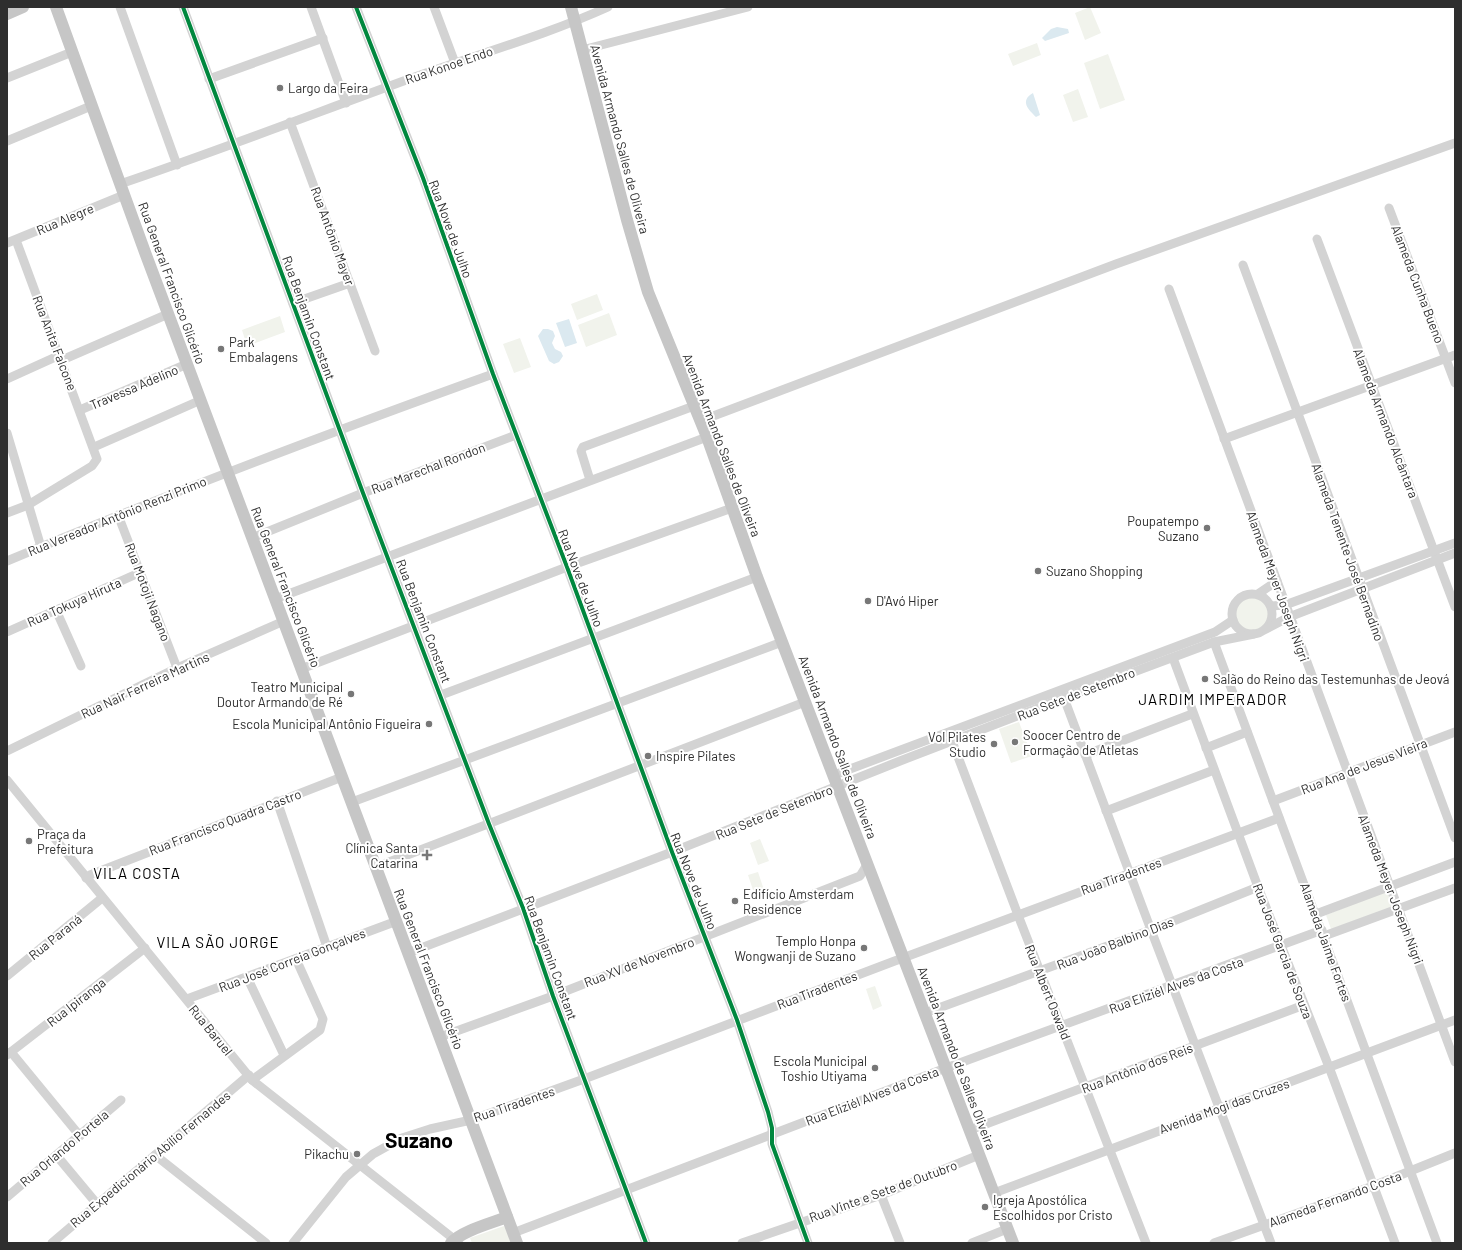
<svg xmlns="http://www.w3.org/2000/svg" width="1462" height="1250" font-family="Barlow,sans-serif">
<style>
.green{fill:#f1f3ec}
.water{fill:#dbe9f0}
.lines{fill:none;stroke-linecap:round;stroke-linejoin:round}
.minor{stroke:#d3d3d3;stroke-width:9}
.major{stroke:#c6c6c6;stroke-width:12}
.cycleway-casing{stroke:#fff;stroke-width:6}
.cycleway{stroke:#00873e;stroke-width:4}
.poi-dot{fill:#777;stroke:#fff;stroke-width:1.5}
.labels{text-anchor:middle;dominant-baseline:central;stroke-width:4;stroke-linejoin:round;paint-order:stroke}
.street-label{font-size:13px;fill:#2e2e2e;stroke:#fff}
.poi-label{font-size:13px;fill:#2e2e2e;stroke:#fff;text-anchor:start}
.quarter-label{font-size:15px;letter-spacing:1px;fill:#000;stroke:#fff}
.town-label{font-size:21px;font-weight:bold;fill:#000;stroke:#fff}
</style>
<rect width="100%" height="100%" fill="#fff"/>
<g class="green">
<path d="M 1090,7 L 1101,33 L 1085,40 L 1075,13 Z"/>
<path d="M 1037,43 L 1041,55 L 1013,66 L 1008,54 Z"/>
<path d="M 1108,54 L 1125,100 L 1100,109 L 1084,63 Z"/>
<path d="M 1078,89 L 1088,117 L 1073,122 L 1063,95 Z"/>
<path d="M 597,294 L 603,310 L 577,320 L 571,304 Z"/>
<path d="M 609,313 L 617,335 L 586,347 L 578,325 Z"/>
<path d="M 280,316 L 285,332 L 247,346 L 242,330 Z"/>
<path d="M 520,338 L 531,367 L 514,373 L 503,344 Z"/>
<circle cx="1252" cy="614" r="17"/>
<path d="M 1019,722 L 1032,756 L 1011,763 L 999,729 Z"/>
<path d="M 760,839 L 769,861 L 758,865 L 750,843 Z"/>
<path d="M 758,872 L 765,893 L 755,896 L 748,875 Z"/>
<path d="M 1387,891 L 1395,907 L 1331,929 L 1326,915 Z"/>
<path d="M 875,986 L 882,1006 L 873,1010 L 866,989 Z"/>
<path d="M 504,1226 L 512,1243 L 472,1243 L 470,1238 Z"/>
</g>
<g class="water">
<path d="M 1057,27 L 1068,29 L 1069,33 L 1045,41 L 1042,38 L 1051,29 Z"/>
<path d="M 1033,93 L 1040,115 L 1036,117 C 1029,110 1019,101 1033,93 Z"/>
<path d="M 569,319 L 577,343 L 565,347 L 556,323 Z"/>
<path d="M 543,329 L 548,329 L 553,331 L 555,336 L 552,343 L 555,349 L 561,352 L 563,356 L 559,362 L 554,364 L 549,361 L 538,336 Z"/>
</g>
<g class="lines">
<g class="minor">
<path d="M 120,7 L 177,165"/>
<path d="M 183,7 L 363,493 L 489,824 L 523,908 L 553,996 L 646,1243"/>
<path d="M 311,7 L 346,103"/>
<path d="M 356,7 L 423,178 L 493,374 L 567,567 L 672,852 L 737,1020 L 768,1112 L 772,1128 L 772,1144 L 808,1243"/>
<path d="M 434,7 L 455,63"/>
<path d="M 582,50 L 748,7"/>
<path d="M 7,78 L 72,52"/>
<path d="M 209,79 L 323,38"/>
<path d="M 290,122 L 375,351"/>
<path d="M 7,141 L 91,106"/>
<path d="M 120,184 C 217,151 313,114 409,79 C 475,55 544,36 608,7"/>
<path d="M 1389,208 L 1455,383"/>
<path d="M 1317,239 L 1455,607"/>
<path d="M 7,243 L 124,195"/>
<path d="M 1243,265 L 1455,838"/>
<path d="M 1169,289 L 1455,1062"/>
<path d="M 293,303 L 350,283"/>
<path d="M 62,360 L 168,314"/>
<path d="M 7,379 L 60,355"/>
<path d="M 80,410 L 187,364"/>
<path d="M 700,421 L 1116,264 L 1455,143"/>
<path d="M 7,433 L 41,547"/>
<path d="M 1224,439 L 1455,355"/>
<path d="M 94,447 L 201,400"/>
<path d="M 590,480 L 581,451 L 583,447 L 694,406"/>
<path d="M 7,513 L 28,505 L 92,466 L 97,459 L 16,240"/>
<path d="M 118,515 L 177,668"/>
<path d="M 252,538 L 363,493 L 516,435"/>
<path d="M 7,561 C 167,494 329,433 493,374"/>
<path d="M 1258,594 L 1277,581"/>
<circle cx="1252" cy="614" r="20"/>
<path d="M 275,599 L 707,437"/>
<path d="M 1271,606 L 1285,605 L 1455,543"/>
<path d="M 56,610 L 81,666"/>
<path d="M 1266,629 L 1289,617 L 1455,553"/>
<path d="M 7,632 L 141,572"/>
<path d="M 1214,642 L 1437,1243"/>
<path d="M 1173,658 L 1258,887 L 1329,1067 L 1395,1243"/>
<path d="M 301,669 L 567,567 L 732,508"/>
<path d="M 441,695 L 757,577"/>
<path d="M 1064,698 L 1151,930 L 1271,1243"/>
<path d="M 952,741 L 1018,915 L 1146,1243"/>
<path d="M 1206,748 L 1247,732"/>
<path d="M 7,751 L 177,668 L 284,621"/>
<path d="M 1085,755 L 1192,714"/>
<path d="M 834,775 L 1215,632 L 1233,620"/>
<path d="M 7,780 L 252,1080 L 459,1243"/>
<path d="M 277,801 L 327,947"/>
<path d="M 1273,801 L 1455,732"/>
<path d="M 352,802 L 782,642"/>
<path d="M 1106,811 L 1214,770"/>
<path d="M 376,867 L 805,702"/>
<path d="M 86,878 L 90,875 L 342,777"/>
<path d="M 1316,914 L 1455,862"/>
<path d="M 1324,936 L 1455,888"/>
<path d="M 408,953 L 672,852 L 900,761 L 1064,698 L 1214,642 L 1254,634"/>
<path d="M 7,976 L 102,898"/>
<path d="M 247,977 L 284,1055"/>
<path d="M 187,999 L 397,921"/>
<path d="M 925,1013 L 1151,930 L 1258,887"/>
<path d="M 440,1037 L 553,996 L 860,876 L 868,863"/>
<path d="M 11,1052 L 80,1136"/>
<path d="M 7,1055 L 145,948"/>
<path d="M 252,1080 L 320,1030 L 323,1019 L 296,959"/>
<path d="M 970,1130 L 1304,1005"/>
<path d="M 155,1155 L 266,1243"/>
<path d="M 57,1156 L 97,1204"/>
<path d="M 994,1193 L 1455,1020"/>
<path d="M 881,1195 L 900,1243"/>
<path d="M 7,1197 L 121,1100"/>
<path d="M 513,1233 L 946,1068 L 1322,930"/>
<path d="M 52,1243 L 249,1075"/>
<path d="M 293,1243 L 346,1177 L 373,1154 L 402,1138 L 430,1129 L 471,1120 L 584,1079 L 892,962 L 1279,818"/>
<path d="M 742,1243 L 881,1195 L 979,1155"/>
<path d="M 972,1243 L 1007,1229"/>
<path d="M 1214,1243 L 1373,1186 L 1455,1153"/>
</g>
<g class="major">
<path d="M 56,7 L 146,255 L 517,1243"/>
<path d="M 571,7 L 627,220 L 648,292 L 707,437 L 757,577 L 1013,1243"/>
<path d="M 7,14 L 23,7"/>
<path d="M 451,1243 C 461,1231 492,1223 507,1217"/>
</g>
<g class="cycleway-casing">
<g id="cycleway">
<path d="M 183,7 L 363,493 L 489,824 L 523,908 L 553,996 L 646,1243"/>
<path d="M 356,7 L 423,178 L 493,374 L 567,567 L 672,852 L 737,1020 L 768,1112 L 772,1128 L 772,1144 L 808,1243"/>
</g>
</g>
<use href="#cycleway" class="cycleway"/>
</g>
<g class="poi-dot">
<circle cx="280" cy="88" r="4"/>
<circle cx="221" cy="349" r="4"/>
<circle cx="1207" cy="528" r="4"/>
<circle cx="1038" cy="571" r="4"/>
<circle cx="868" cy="601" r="4"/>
<circle cx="1205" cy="679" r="4"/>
<circle cx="351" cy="694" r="4"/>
<circle cx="429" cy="724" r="4"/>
<circle cx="1015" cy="742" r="4"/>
<circle cx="994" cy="744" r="4"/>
<circle cx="648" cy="756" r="4"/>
<circle cx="29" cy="841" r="4"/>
<path d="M425 849h4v4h4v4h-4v4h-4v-4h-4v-4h4z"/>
<circle cx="735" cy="901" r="4"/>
<circle cx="864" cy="948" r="4"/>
<circle cx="875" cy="1068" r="4"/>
<circle cx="357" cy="1154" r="4"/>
<circle cx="985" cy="1207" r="4"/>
</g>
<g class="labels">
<g class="street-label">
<text transform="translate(449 65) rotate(-19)">Rua Konoe Endo</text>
<text transform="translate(620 139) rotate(75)">Avenida Armando Salles de Oliveira</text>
<text transform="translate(65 219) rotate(-23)">Rua Alegre</text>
<text transform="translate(451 229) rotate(70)">Rua Nove de Julho</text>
<text transform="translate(333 236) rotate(70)">Rua Antônio Mayer</text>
<text transform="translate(172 283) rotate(70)">Rua General Francisco Glicério</text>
<text transform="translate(1418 284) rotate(69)">Alameda Cunha Bueno</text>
<text transform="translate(309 318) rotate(70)">Rua Benjamin Constant</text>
<text transform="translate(55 343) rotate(69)">Rua Anita Falcone</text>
<text transform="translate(134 387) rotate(-23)">Travessa Adelino</text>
<text transform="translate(1386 423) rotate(69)">Alameda Armando Alcântara</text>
<text transform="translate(722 445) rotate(69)">Avenida Armando Salles de Oliveira</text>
<text transform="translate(428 468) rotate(-21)">Rua Marechal Rondon</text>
<text transform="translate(117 516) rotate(-22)">Rua Vereador Antônio Renzi Primo</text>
<text transform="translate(1348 552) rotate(70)">Alameda Tenente José Bernadino</text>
<text transform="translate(581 578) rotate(69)">Rua Nove de Julho</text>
<text transform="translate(1278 586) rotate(70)">Alameda Meyer Joseph Nigri</text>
<text transform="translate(286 587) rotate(69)">Rua General Francisco Glicério</text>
<text transform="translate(148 592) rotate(69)">Rua Motoji Nagano</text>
<text transform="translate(74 602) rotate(-24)">Rua Tokuya Hiruta</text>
<text transform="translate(424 621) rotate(69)">Rua Benjamin Constant</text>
<text transform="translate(145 685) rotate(-25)">Rua Nair Ferreira Martins</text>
<text transform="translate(1076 694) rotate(-21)">Rua Sete de Setembro</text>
<text transform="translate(838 747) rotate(69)">Avenida Armando Salles de Oliveira</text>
<text transform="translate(1364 766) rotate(-21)">Rua Ana de Jesus Vieira</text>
<text transform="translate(774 812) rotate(-22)">Rua Sete de Setembro</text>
<text transform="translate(225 822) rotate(-21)">Rua Francisco Quadra Castro</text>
<text transform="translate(1121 876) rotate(-20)">Rua Tiradentes</text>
<text transform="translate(694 881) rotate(68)">Rua Nove de Julho</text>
<text transform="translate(1391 889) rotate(69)">Alameda Meyer Joseph Nigri</text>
<text transform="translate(55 937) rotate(-39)">Rua Paraná</text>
<text transform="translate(1326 942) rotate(70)">Alameda Jaime Fortes</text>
<text transform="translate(1115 943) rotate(-21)">Rua João Balbino Dias</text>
<text transform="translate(1283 951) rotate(69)">Rua José Garcia de Souza</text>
<text transform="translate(551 958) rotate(70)">Rua Benjamin Constant</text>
<text transform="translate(292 960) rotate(-21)">Rua José Correia Gonçalves</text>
<text transform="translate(639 962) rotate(-21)">Rua XV de Novembro</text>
<text transform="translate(429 969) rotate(69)">Rua General Francisco Glicério</text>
<text transform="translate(1176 985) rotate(-20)">Rua Eliziél Alves da Costa</text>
<text transform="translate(817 990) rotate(-21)">Rua Tiradentes</text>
<text transform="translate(1048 992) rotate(68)">Rua Albert Oswald</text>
<text transform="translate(76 1002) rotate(-38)">Rua Ipiranga</text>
<text transform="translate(211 1030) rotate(51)">Rua Baruel</text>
<text transform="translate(957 1058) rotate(69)">Avenida Armando de Salles Oliveira</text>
<text transform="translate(1137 1068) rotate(-21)">Rua Antônio dos Reis</text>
<text transform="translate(872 1096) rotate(-21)">Rua Eliziél Alves da Costa</text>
<text transform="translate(514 1104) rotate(-19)">Rua Tiradentes</text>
<text transform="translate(1224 1106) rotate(-20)">Avenida Mogi das Cruzes</text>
<text transform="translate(64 1148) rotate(-40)">Rua Orlando Portela</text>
<text transform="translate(150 1159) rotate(-40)">Rua Expedicionário Abílio Fernandes</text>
<text transform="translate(883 1191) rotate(-20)">Rua Vinte e Sete de Outubro</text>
<text transform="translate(1335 1199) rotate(-20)">Alameda Fernando Costa</text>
</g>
<g class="poi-label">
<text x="288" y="88">Largo da Feira</text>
<text x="229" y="342">Park<tspan x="229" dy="15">Embalagens</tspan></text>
<text x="1199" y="521" text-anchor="end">Poupatempo<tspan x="1199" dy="15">Suzano</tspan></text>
<text x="1046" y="571">Suzano Shopping</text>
<text x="876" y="601">D'Avó Hiper</text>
<text x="1213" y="679">Salão do Reino das Testemunhas de Jeová</text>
<text x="343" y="687" text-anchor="end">Teatro Municipal<tspan x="343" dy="15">Doutor Armando de Ré</tspan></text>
<text x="421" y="724" text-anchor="end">Escola Municipal Antônio Figueira</text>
<text x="1023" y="735">Soocer Centro de<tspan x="1023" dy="15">Formação de Atletas</tspan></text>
<text x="986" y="737" text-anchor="end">Vol Pilates<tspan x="986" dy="15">Studio</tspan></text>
<text x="656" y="756">Inspire Pilates</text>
<text x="37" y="834">Praça da<tspan x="37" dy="15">Prefeitura</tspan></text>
<text x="418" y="848" text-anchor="end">Clínica Santa<tspan x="418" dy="15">Catarina</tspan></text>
<text x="743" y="894">Edifício Amsterdam<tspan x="743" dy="15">Residence</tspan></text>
<text x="856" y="941" text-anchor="end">Templo Honpa<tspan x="856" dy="15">Wongwanji de Suzano</tspan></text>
<text x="867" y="1061" text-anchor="end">Escola Municipal<tspan x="867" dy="15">Toshio Utiyama</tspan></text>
<text x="349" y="1154" text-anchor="end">Pikachu</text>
<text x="993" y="1200">Igreja Apostólica<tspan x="993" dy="15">Escolhidos por Cristo</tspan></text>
</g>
<g class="quarter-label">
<text x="1213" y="699">JARDIM IMPERADOR</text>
<text x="137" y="873">VILA COSTA</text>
<text x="218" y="942">VILA SÃO JORGE</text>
</g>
<g class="town-label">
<text x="419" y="1139">Suzano</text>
</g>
</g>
<rect width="1462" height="1250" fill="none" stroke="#2e2e2e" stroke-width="16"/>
</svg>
